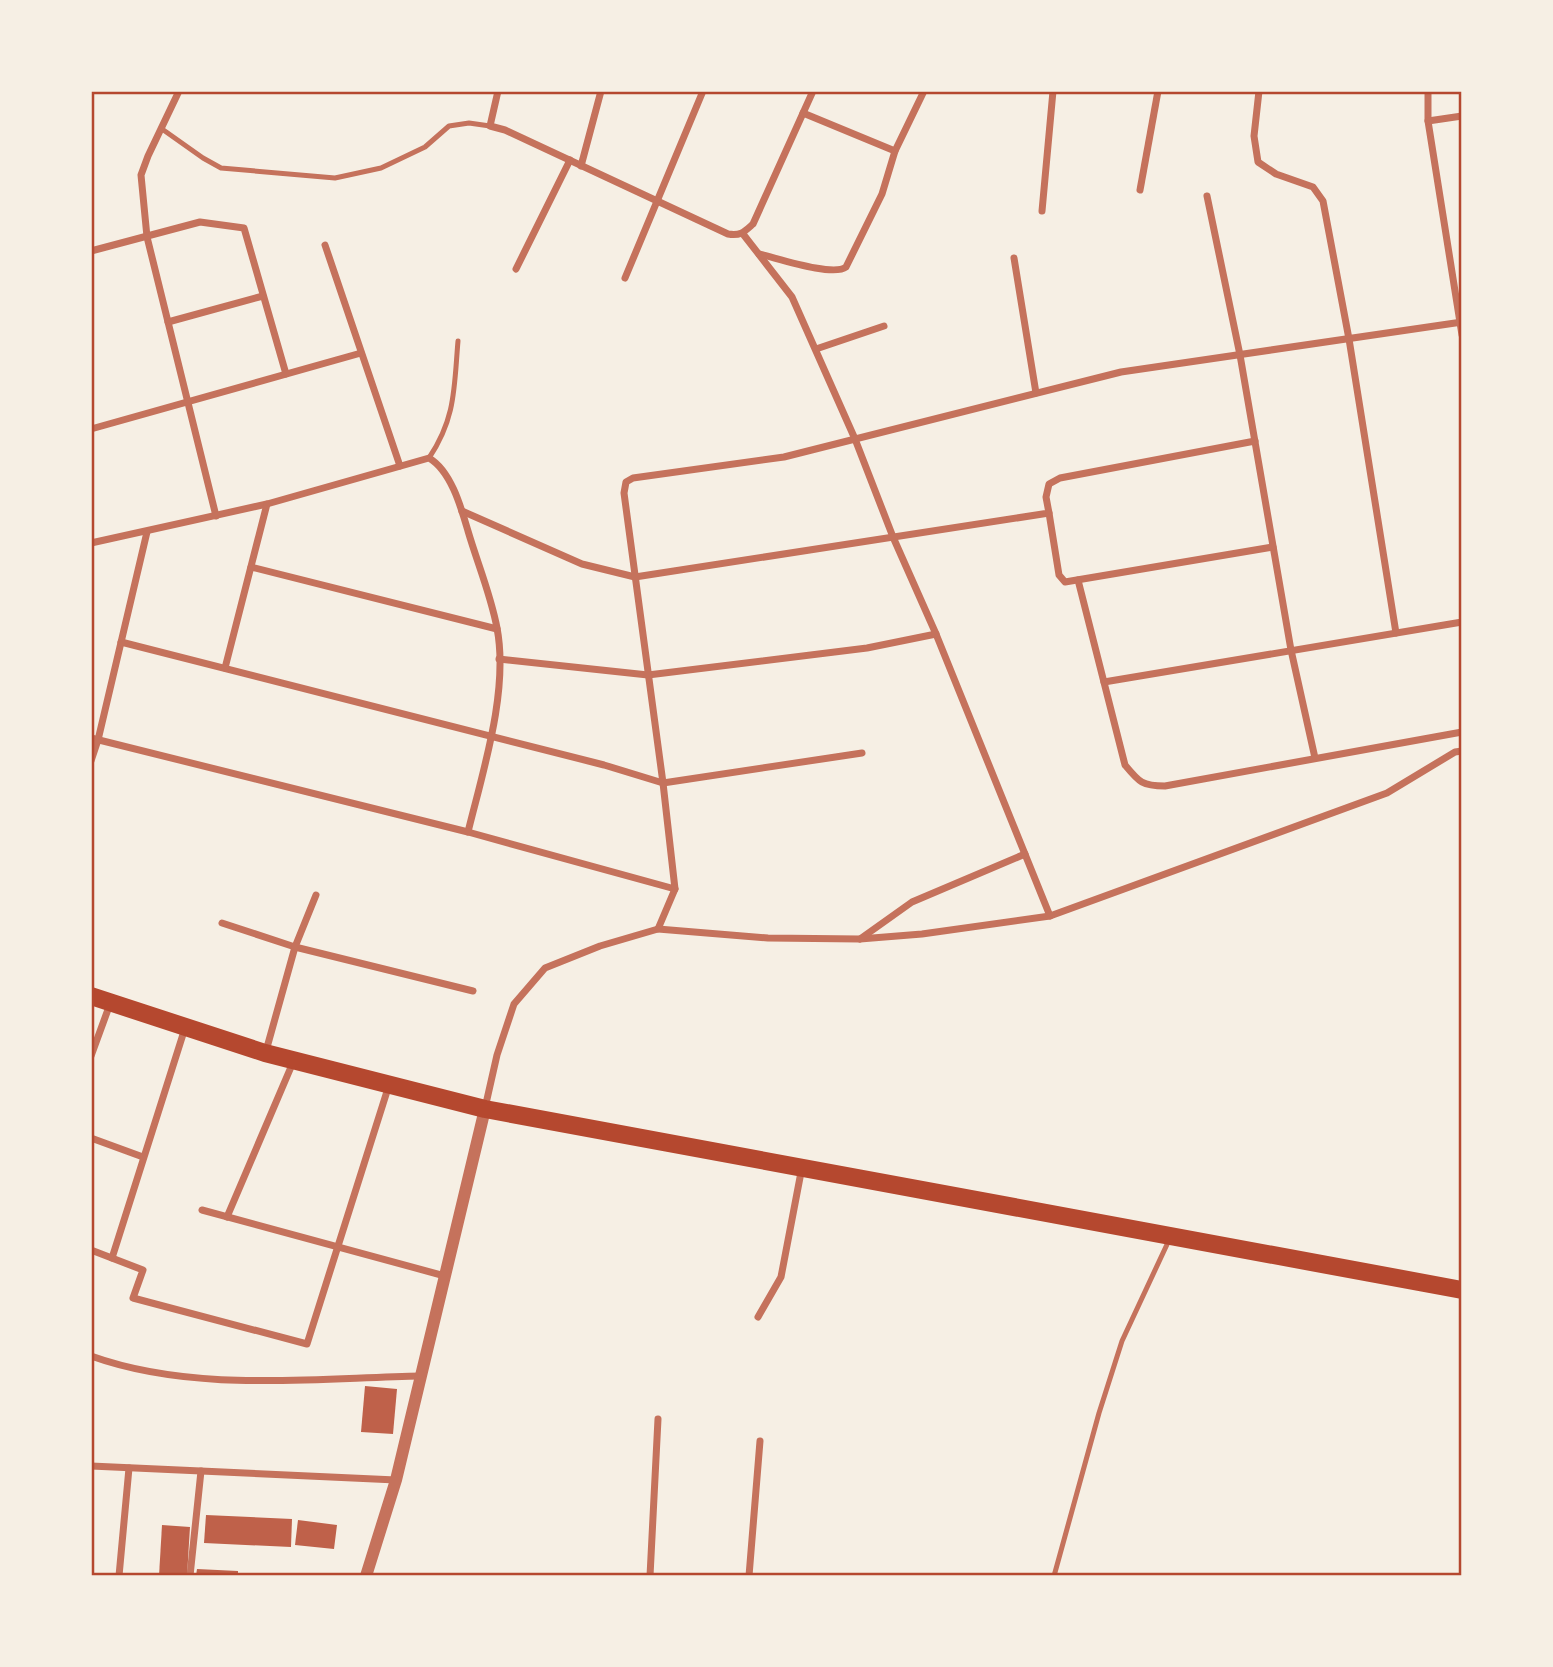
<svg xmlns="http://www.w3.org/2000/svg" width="1553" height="1667" font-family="Barlow,sans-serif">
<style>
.building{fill:#bf614a}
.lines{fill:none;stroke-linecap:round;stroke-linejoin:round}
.service{stroke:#c5725c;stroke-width:5}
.minor{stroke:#c5725c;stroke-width:7}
.tertiary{stroke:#c5725c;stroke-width:12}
.primary{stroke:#b5482f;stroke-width:18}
.neatline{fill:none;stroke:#b5482f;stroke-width:2.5}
</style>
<rect width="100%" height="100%" fill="#f6efe4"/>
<g class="building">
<path d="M 365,1386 L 397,1389 L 393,1434 L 361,1432 Z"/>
<path d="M 206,1515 L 292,1519 L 291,1547 L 204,1543 Z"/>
<path d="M 298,1520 L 337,1525 L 334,1549 L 295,1545 Z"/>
<path d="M 162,1525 L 190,1527 L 187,1576 L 159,1576 Z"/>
<path d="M 197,1569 L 238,1571 L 238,1576 L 196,1576 Z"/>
</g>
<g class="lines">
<g class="service">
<path d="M 162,129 L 203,158 L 221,168 L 335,178 L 381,168 L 425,147 L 449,126 L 469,123 L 490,126"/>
<path d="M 429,458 C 456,418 454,387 458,341"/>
<path d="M 1054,1576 L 1099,1413 L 1122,1341 L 1170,1238"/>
</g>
<g class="minor">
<path d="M 179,91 L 148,156 L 141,175 L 147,237 L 216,516"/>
<path d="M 498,91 L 490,126 L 505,130 L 728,234 C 741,236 744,232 753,224 L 813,91"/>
<path d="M 1259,91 L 1254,136 L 1258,162 L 1276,174 L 1313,187 L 1323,201 L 1349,339 L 1396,633"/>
<path d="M 1428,91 L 1428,121 L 1462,335"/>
<path d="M 803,113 L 895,151"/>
<path d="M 1428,121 L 1462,116"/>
<path d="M 581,166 L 601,91"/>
<path d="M 1140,190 L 1158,91"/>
<path d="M 1207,196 L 1240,355 L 1291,650 L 1315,758"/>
<path d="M 1042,211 L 1053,91"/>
<path d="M 743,234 L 792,297 L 855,439 L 893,537 L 936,634 L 1050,916"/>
<path d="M 325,245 L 400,466"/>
<path d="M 91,251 L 200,222 L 244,228 L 286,374"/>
<path d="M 759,254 C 777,258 833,277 846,267 L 882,194 L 895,151 L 924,91"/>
<path d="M 1014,258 L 1036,393"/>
<path d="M 516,269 L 570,160"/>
<path d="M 625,278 L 703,91"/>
<path d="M 168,322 L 263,296"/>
<path d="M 816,349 L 884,326"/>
<path d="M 91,429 L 361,353"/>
<path d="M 462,511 L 582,564 L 635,577 L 1049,513 L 1046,497 L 1049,484 L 1060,478 L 1255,441"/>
<path d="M 1049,513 L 1059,575 L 1065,582 L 1273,547"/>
<path d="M 91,543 L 267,504 L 429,458 C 451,471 461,507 468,531 C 477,562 491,595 497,628 C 509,690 483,771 468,832"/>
<path d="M 251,567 L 497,629"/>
<path d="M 1078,580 L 1125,765 C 1139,782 1142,786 1165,786 L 1462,732"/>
<path d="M 121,642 L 604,765 L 663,783 L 862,753"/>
<path d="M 499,659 L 648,675 L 867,648 L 936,634"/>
<path d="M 225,668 L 267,504"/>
<path d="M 1104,682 L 1462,622"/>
<path d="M 91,738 L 468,832 L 675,889"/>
<path d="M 91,761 L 98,740 L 147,532"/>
<path d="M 222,923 L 295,947 L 473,991"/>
<path d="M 658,929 L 768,938 L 860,939 L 922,934 L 1050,916 L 1387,793 L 1455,752 L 1462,751"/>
<path d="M 860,939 L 912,902 L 1025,854"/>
<path d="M 266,1051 L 295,947 L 316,895"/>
<path d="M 91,1056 L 110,1004"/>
<path d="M 485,1108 L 497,1055 L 514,1004 L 545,968 L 600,946 L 658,929 L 675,889 L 663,783 L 624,493 L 626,482 L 633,478 L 784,457 L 1121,372 L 1462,322"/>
<path d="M 91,1138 L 143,1157"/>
<path d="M 202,1210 L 445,1276"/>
<path d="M 227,1217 L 294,1060"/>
<path d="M 91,1250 L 143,1270 L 133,1298 L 307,1344 L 389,1085"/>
<path d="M 112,1258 L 185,1028"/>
<path d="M 758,1317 L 781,1277 L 802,1167"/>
<path d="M 91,1356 C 194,1393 313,1378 421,1376"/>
<path d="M 91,1466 L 396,1480"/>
<path d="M 119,1576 L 129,1468"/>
<path d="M 190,1576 L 201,1471"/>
<path d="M 650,1576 L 658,1419"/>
<path d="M 749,1576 L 760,1441"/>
</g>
<path class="tertiary" d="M 366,1576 L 396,1480 L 485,1109"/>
<path class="primary" d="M 91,996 L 265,1053 L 485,1109 L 1462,1290"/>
</g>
<rect width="1553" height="1667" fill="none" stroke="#f6efe4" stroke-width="186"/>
<rect x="93" y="93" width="1367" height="1481" class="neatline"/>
</svg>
